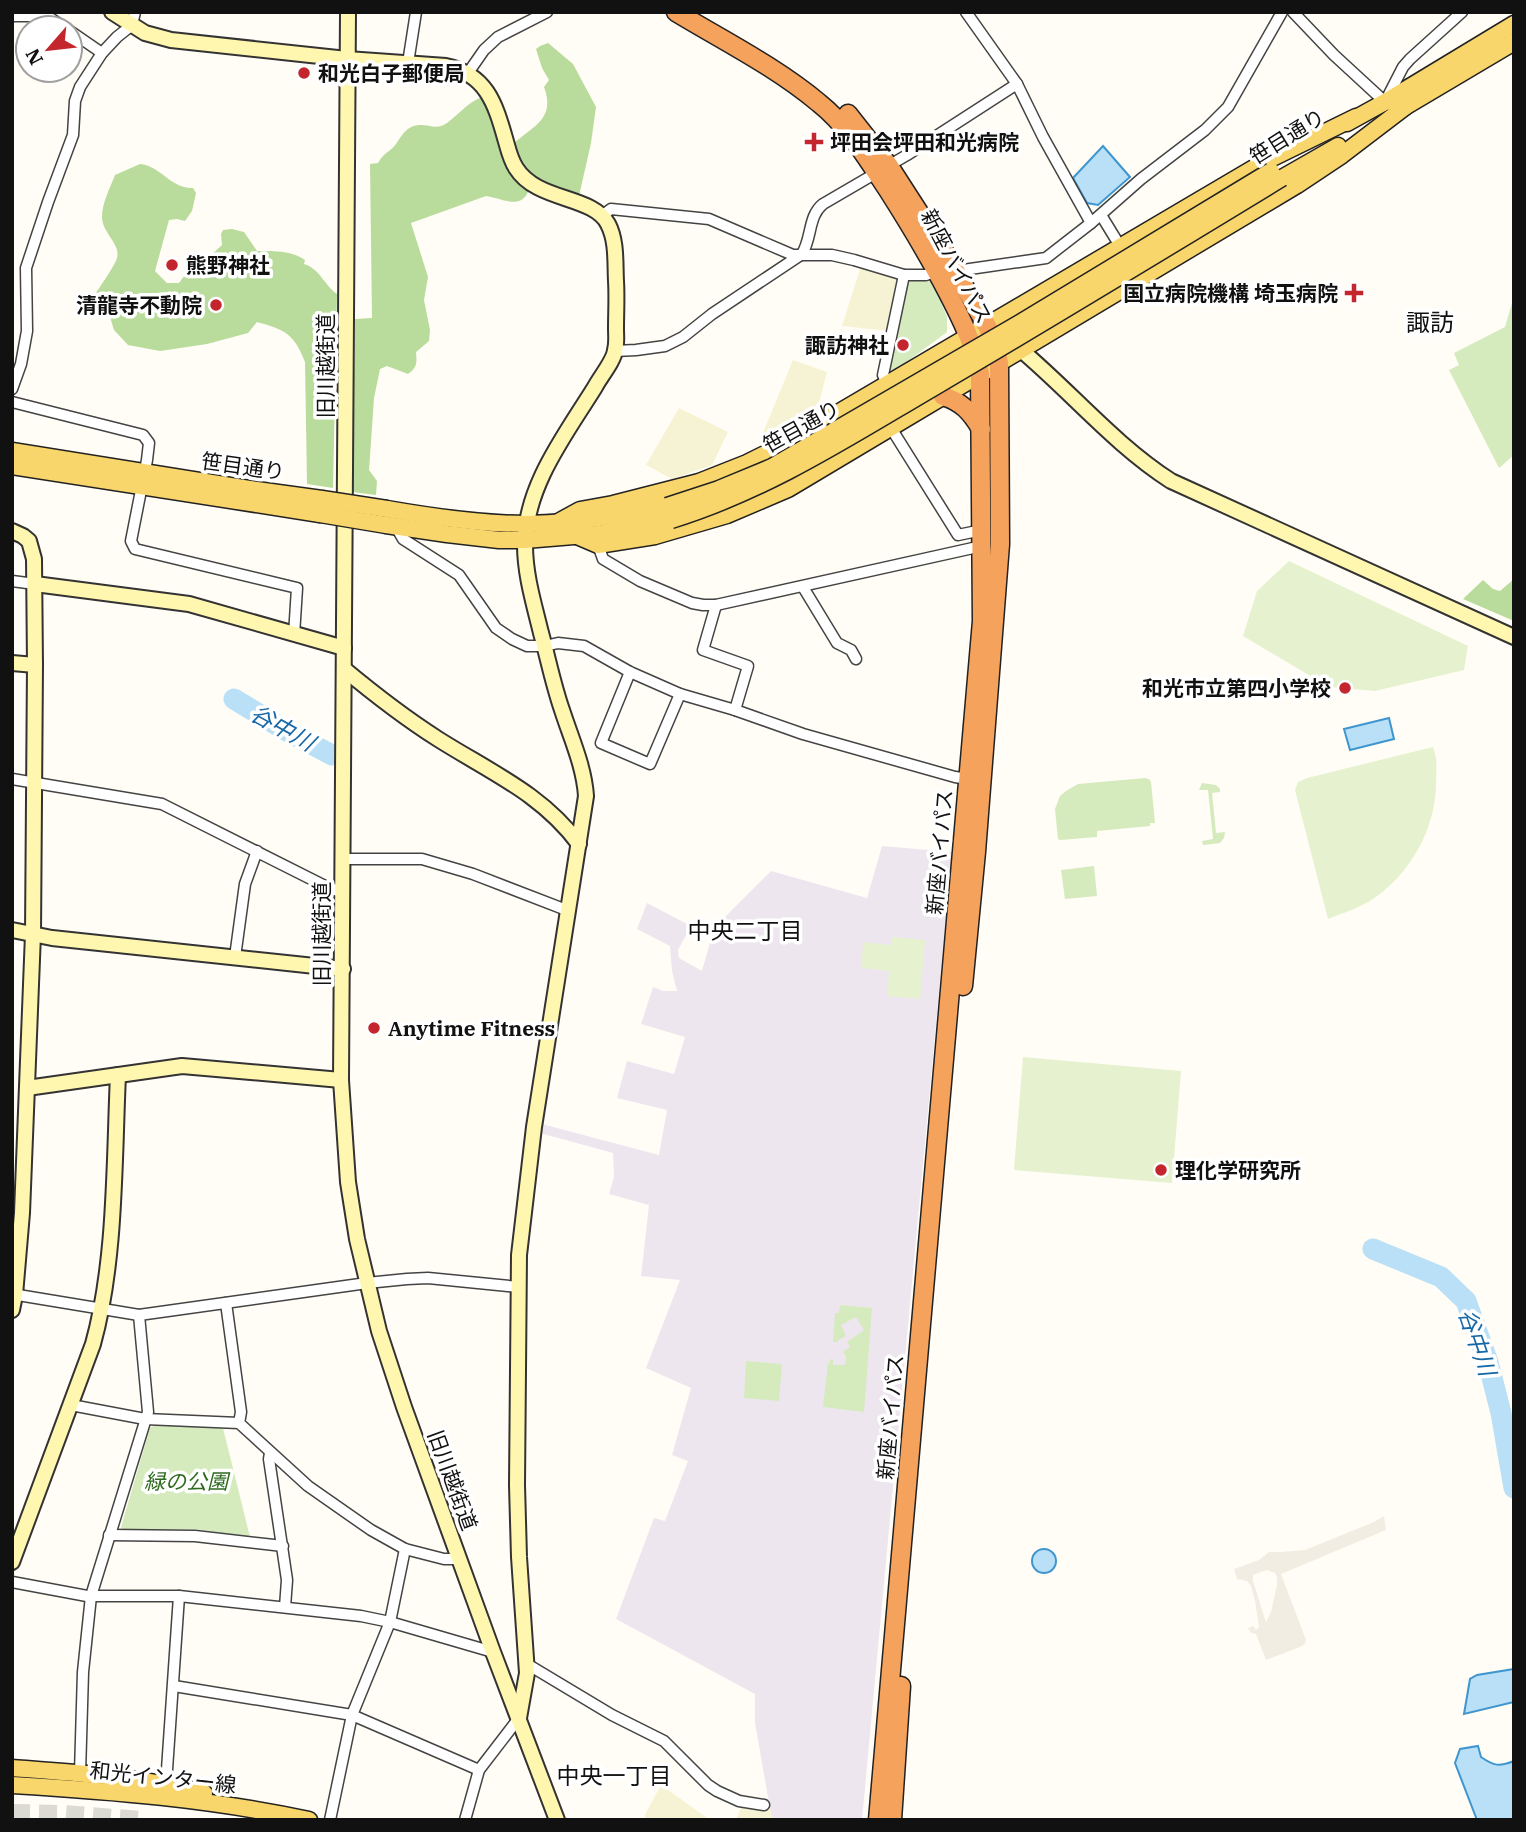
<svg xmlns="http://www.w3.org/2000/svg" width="1526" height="1832" font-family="'IBM Plex Serif','Noto Sans JP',serif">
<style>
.industrial{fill:#eee6ef}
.farmland{fill:#f6f3d4}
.green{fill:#d5ebbd}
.forest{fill:#b9dc9c}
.pitch{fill:#e6f2cf}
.plaza{fill:#f1ede2;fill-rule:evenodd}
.water{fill:#b9e0f7;stroke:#3f96cf;stroke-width:2}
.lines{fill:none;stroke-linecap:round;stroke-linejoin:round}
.river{stroke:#b9e0f7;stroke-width:21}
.highway-tunnel{stroke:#dbdad3;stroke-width:18;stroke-dasharray:18 9;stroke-linecap:butt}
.street-casing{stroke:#444;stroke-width:13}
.secondary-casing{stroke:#333;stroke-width:18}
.primary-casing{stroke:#222;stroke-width:19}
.highway-casing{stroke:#222;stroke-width:21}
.street{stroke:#fff;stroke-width:10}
.secondary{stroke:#fff6b0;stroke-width:14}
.primary{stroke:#f9d66b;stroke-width:16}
.highway{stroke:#f5a25d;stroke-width:18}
.primary-bridge-casing{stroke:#222;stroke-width:19;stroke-linecap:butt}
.primary-bridge{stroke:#f9d66b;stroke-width:16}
.poi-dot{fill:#c4262e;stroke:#fff;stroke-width:2.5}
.labels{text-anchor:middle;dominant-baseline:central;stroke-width:7;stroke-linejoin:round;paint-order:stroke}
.poi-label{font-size:21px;font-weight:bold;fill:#111;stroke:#fff;text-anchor:start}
.street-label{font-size:21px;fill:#111;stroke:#fff}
.park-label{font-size:21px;font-style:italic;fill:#2f6b1f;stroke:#fff}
.water-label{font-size:23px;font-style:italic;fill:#1768a6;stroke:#fff}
.neighbourhood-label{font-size:23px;fill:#111;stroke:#fff}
.quarter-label{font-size:24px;fill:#111;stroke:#fff}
</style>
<rect width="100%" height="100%" fill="#fffdf5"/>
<path class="industrial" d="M 882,846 L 952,852 L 862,1820 L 772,1820 L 755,1723 L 755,1694 L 616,1619 L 654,1518 L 665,1521 L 688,1461 L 672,1455 L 691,1388 L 646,1368 L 680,1280 L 641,1276 L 649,1205 L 609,1194 L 614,1177 L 613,1153 L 540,1133 L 542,1124 L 659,1155 L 667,1110 L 617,1098 L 627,1061 L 674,1074 L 685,1037 L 641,1024 L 653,987 L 663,991 L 677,991 L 672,971 L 670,946 L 637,929 L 647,903 L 691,926 L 678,950 L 679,958 L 702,971 L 714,928 L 771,871 L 867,898 Z"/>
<g class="farmland">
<path d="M 861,266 L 900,278 L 890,331 L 842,326 Z"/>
<path d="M 793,360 L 827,372 L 816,414 L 758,445 Z"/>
<path d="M 679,408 L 728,432 L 712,465 L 672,479 L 646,465 Z"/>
<path d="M 661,1785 L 710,1820 L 645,1820 L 645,1815 Z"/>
<path d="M 742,1805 L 770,1808 L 772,1820 L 736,1820 Z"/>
</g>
<g class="green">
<path d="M 931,278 L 947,317 L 947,332 L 893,372 L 888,367 L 907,279 Z"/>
<path d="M 1514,296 L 1514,455 L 1499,468 L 1449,370 L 1459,365 L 1454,353 L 1505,327 Z"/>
<path d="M 1145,778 L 1149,779 L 1151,782 L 1155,823 L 1150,823 L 1150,826 L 1097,831 L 1097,837 L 1060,840 L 1058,839 L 1055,809 L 1060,796 L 1066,791 L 1078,784 Z"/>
<path d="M 1202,783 L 1216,785 L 1220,789 L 1220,792 L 1212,793 L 1216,833 L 1225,832 L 1224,838 L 1220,843 L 1203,845 L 1202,841 L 1213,839 L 1208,790 L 1199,790 Z"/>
<path d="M 1094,866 L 1097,896 L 1065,899 L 1061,870 Z"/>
<path d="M 840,1305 L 872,1308 L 864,1412 L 823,1407 L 828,1363 L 830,1363 L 830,1359 L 833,1360 L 833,1365 L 845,1365 L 846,1357 L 843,1352 L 850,1347 L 847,1342 L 864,1330 L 856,1317 L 841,1325 L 846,1336 L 838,1340 L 838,1342 L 833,1342 L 835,1313 L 839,1313 Z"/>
<path d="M 746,1361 L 782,1364 L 779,1401 L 744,1398 Z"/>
<path d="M 155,1425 L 223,1428 L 250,1537 L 196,1529 L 124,1530 L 121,1527 L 150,1428 Z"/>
</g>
<g class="forest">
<path d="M 548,43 L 573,64 L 596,107 L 591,143 L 579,196 L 540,183 L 523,169 L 513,144 C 533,126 556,119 544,87 L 549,80 L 542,68 L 536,49 L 540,46 Z"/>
<path d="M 482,97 L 485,100 L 521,184 L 528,192 C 520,210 501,198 486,196 L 411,223 L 428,277 L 424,300 L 430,330 L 429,341 L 416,352 C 417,363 417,368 408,374 L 387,366 L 380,369 L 374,398 L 369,470 L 377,481 L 376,495 L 352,492 L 355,319 L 372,318 L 370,164 L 378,163 C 383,153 390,152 396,144 C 403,134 407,125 421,125 C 430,125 437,130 447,123 C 459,114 467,103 482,97 Z"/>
<path d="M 140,164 C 161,166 171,189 193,188 L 196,193 L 192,211 L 185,221 L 177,219 L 169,220 L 155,271 L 167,283 L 179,283 L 187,272 L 198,267 L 222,245 L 221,234 L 223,230 L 232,229 L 244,232 L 257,251 C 274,251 290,250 305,260 L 304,264 C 320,269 324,285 337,294 L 333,488 L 307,484 L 305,362 C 294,334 286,330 257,322 L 248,333 L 207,344 L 160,351 L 128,345 L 114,330 L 110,317 L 91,301 C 96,292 115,266 117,258 C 121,244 102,233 102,217 C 102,203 110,188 115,175 Z"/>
<path d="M 1514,579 L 1514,621 L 1463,599 L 1483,580 L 1493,589 L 1500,591 Z"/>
</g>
<g class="pitch">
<path d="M 1289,561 L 1468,646 L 1464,670 L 1375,691 L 1329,687 L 1243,636 L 1257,591 Z"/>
<path d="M 1433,747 C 1438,759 1436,772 1436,785 C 1435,830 1410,874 1373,899 C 1359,908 1343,913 1328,919 L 1295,790 L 1298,782 L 1307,778 Z"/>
<path d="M 892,937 L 925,940 L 920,999 L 887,996 L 889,971 L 861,968 L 863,942 L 891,945 Z"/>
<path d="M 1023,1057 L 1181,1071 L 1172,1183 L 1014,1170 Z"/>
</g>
<path class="plaza" d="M 1384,1516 L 1386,1530 L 1281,1574 L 1306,1640 L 1305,1644 L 1300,1647 L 1266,1660 L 1256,1634 L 1251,1633 L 1248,1628 L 1253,1626 L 1256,1630 L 1259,1627 L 1255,1601 L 1251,1586 L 1247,1581 L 1237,1579 L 1234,1569 L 1259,1560 L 1269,1552 L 1281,1552 L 1305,1550 L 1374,1522 ZM 1267,1570 L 1275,1573 L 1277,1577 L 1277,1585 L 1271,1612 L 1266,1622 L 1253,1581 L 1253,1575 Z"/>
<g class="water">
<path d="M 1103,146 L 1130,177 L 1098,205 L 1087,203 L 1073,178 Z"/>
<path d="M 1389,718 L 1394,739 L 1350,750 L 1344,729 Z"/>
<circle cx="1044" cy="1561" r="12"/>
<path d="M 1514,1669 L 1514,1702 L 1464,1714 L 1470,1679 L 1477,1675 Z"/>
<path d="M 1478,1746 L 1481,1757 C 1494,1766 1499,1767 1514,1761 L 1514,1820 L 1477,1820 L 1455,1763 L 1460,1749 Z"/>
</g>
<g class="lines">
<g class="river">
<path d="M 234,699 L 285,730 L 332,755"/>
<path d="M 1373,1249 L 1441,1277 L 1466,1301 L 1488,1362 L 1501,1413 L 1514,1488"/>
</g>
<path class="highway-tunnel" d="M 12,1813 L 63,1814 L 142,1820"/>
<g class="street-casing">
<g id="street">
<path d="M 966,12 L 1017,84"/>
<path d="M 1293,12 L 1334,55 L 1385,102 L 1403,67 L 1410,59 L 1462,12"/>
<path d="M 12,16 L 47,16 L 65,28"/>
<path d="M 70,31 L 102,53"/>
<path d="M 408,63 L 416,12"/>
<path d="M 468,73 L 484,50 L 498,37 L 547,12"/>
<path d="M 603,215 L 611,209 L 709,219 L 793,255 L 832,255 L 854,260 L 904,275 L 926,275 L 937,271"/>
<path d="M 1101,215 L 1120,246"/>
<path d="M 956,271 L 1046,258 L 1091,223 L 1141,179 L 1205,130 L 1228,107 L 1282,12"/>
<path d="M 615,351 L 636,350 L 665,346 L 683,337 L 712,314 L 802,254 C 812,238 808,216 823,204 L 907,155 L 1017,84 L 1043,137 L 1091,223"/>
<path d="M 887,384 L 883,375 L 904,275"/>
<path d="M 12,389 L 21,364 L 27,331 L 26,268 L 48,202 L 73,135 L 75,101 L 80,87 L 102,53 L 117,37 L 132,25 L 135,12"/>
<path d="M 12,402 L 143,435 L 149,443 L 147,460 L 131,541 L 135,549 L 297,588 L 294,635"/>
<path d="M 891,428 L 958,535 L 982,530"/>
<path d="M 396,527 L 403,539 L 459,575 L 496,628 L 512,639 L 527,646 L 545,646 L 558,643 L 584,646 L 630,672 L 680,694 L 735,710 L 803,734 L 955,777 L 968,779"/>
<path d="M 598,545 L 603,559 L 640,581 L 692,603 L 703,605 L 716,605 L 982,546"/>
<path d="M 12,581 L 35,584"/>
<path d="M 803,587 L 837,643 L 851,650 L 856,659"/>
<path d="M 716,605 L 703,650 L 748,666 L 735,710"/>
<path d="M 630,672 L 601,743 L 650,764 L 680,694"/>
<path d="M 12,779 L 162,804 L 323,885 L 343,893"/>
<path d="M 342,859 L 422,859 L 473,874 L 569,911"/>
<path d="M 235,957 L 245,884 L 257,851"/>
<path d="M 12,1294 L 139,1315 L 367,1283 L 407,1279 L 428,1278 L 519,1287"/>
<path d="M 226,1303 L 241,1412 L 239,1423"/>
<path d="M 71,1405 L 145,1419 L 239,1423 L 308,1486 L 371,1530 L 405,1549 L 444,1559 L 460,1559"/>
<path d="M 270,1453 L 269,1459 L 287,1580 L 285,1607"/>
<path d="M 109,1535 L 195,1536 L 283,1546"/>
<path d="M 12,1582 L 87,1596 L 179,1596 L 361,1616 L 390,1622 L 493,1652"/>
<path d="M 527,1664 L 612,1715 L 664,1741 L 708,1785 L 717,1791 L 739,1801 L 764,1805"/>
<path d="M 174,1686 L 352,1715 L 479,1770"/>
<path d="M 80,1773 L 83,1672 L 91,1596 L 148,1412 L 139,1315"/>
<path d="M 166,1784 L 179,1596"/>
<path d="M 330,1820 L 352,1715 L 390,1622 L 405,1549"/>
<path d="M 465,1820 L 479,1770 L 519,1718"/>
</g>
</g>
<g class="secondary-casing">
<g id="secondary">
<path d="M 112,12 L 145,33 L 171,40 L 347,59 L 446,66 C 486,74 495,103 505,138 C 508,148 510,159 516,168 C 537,202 593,195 608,224 C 617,241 615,263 616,281 C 617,297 616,313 616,329 C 616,336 617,343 615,350 C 614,361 600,377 595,387 C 566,434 525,486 525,545 C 525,575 534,604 541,633 C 548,658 553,684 562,710 C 571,738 584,766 586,796 L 534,1127 L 519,1255 L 517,1485 L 519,1557 L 527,1673 L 519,1718"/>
<path d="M 348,12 L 341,1080 L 348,1182 L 357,1239 L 379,1331 L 404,1407 L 493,1652 L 557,1820"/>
<path d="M 1011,347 L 1021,350 C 1072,393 1115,445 1171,481 L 1514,637"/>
<path d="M 12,531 L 23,536 L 29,541 L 34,559 L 35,665 L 33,934 L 22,1213 L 15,1295 L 12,1310"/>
<path d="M 35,584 L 189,604 L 344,648"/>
<path d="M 12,663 L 35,665"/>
<path d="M 344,669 C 374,694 405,718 438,739 C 490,772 541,793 579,844"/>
<path d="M 12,930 L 52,938 L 343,969"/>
<path d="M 27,1088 L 182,1066 L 341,1080"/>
<path d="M 12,1562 L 93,1344 C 116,1261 114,1162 118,1075"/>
</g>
</g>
<g class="primary-casing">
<g id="primary">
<path d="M 1396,112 L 1514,42"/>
<path d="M 1347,123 L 1385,102 L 1514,24"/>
<path d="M 1282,178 L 1338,146"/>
<path d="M 12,451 L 243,488 L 322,499"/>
<path d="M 12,466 L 320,514"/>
<path d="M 387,509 C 433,517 480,524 527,524 C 574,523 621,516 667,506"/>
<path d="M 560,521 L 580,510 L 613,504 L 699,482 L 747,463 L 787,443 L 1266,161 L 1356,117"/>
<path d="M 386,525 L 447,534 L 499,540 L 525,540 L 598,534 L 671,520"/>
<path d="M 577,536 L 598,545 L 655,536 L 727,515 L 788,489 L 1297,185 L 1342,155 L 1405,107"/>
<path d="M 12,1768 C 77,1773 141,1777 204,1793"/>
<path d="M 12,1785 C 112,1791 211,1799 309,1820"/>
</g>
</g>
<g class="highway-casing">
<g id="highway">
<path d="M 676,12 C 724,41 776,67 819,103 C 848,126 868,160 888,190 C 909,223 929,256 947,291 C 961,318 974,344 980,374 L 982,621 L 878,1820"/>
<path d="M 848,114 L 889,166 L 945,253 L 987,326 L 994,341 L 999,363 L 1000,544 L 976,852 L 963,986"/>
<path d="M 943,396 C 962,402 971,412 981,429"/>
<path d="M 892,1820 L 901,1686"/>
</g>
</g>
<use href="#street" class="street"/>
<use href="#secondary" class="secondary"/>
<use href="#primary" class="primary"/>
<use href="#highway" class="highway"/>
<g class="primary-bridge-casing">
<g id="primary-bridge">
<path d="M 322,499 L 387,509"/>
<path d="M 667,506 L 719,489 L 772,467 L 1020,323 L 1271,171"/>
<path d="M 320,514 L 386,525"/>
<path d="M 671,520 C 768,490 849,437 936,386 C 1052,318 1167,248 1282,178"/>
</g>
</g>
<use href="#primary-bridge" class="primary-bridge"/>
</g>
<g class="poi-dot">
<circle cx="304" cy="73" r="7"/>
<path d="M810.5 131.5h7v7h7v7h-7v7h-7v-7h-7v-7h7z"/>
<circle cx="172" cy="265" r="7"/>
<path d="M1350.5 282.5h7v7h7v7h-7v7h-7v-7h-7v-7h7z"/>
<circle cx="216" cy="305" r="7"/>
<circle cx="903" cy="345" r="7"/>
<circle cx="1345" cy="688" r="7"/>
<circle cx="374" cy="1028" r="7"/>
<circle cx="1161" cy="1170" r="7"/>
</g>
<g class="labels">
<g class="poi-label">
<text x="318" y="73">和光白子郵便局</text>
<text x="830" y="142">坪田会坪田和光病院</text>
<text x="186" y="265">熊野神社</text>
<text x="1338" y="293" text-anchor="end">国立病院機構 埼玉病院</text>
<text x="202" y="305" text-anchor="end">清龍寺不動院</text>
<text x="889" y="345" text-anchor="end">諏訪神社</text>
<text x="1331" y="688" text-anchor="end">和光市立第四小学校</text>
<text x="388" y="1028">Anytime Fitness</text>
<text x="1175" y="1170">理化学研究所</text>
</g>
<g class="street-label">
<text transform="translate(1287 136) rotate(-32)">笹目通り</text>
<text transform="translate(957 266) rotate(62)">新座バイパス</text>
<text transform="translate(325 366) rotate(-90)">旧川越街道</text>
<text transform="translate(801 426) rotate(-29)">笹目通り</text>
<text transform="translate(243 466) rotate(8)">笹目通り</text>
<text transform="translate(939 852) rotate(-85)">新座バイパス</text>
<text transform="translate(321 934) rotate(-90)">旧川越街道</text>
<text transform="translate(890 1417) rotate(-85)">新座バイパス</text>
<text transform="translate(453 1480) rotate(70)">旧川越街道</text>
<text transform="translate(163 1777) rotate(6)">和光インター線</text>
</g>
<g class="park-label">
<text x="186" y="1481">緑の公園</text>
</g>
<g class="water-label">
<text transform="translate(283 727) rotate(29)">谷中川</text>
<text transform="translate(1478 1342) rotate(71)">谷中川</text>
</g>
<g class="neighbourhood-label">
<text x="745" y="930">中央二丁目</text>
<text x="614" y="1775">中央一丁目</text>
</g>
<g class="quarter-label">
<text x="1430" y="322">諏訪</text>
</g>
</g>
<rect width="1526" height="1832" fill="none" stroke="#111111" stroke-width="28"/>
<g transform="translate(49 49) rotate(242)"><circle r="33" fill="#ffffff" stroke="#a0a0a0" stroke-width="2"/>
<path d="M0-5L12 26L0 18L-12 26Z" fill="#c4262e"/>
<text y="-10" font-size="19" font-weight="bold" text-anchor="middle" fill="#111111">N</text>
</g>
</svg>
